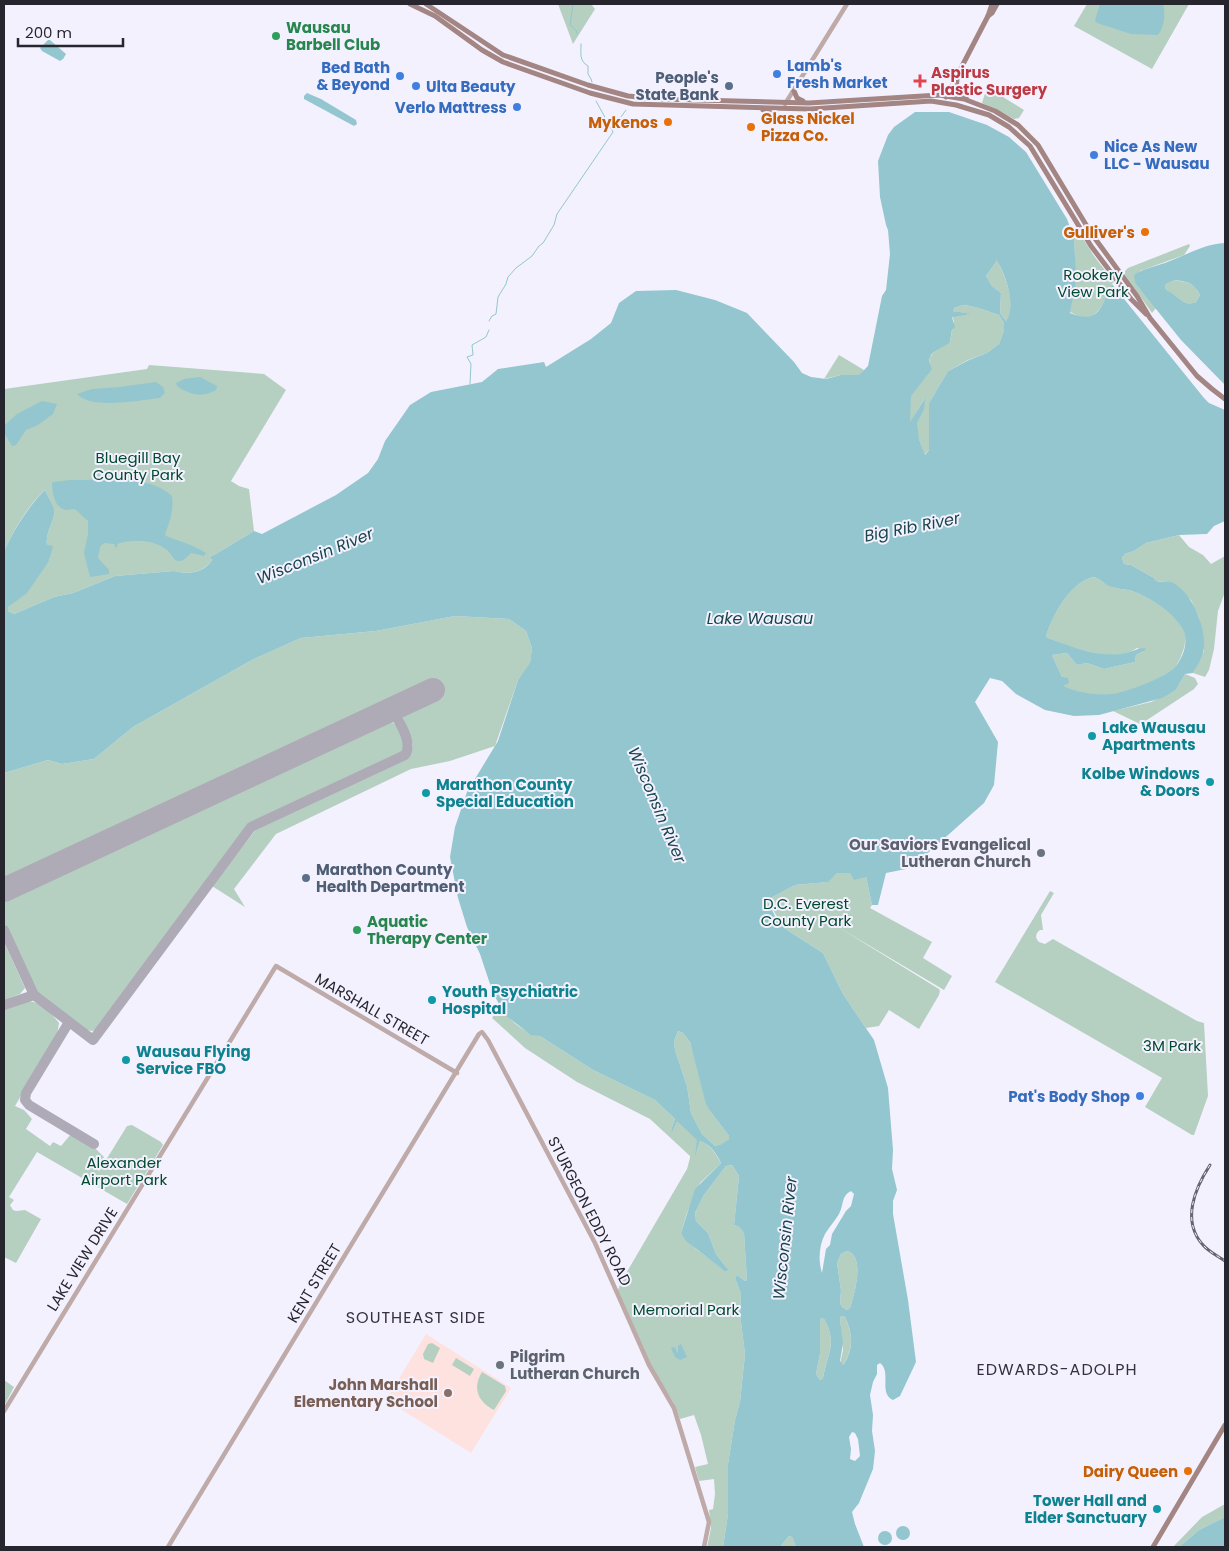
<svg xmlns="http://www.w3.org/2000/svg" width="1229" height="1551" font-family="Poppins,sans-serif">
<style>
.education{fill:#fde2e0}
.green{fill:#b5d0c0}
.water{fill:#93c6ce;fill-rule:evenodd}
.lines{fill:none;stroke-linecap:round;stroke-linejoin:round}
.stream{stroke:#93c6ce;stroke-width:1}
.taxiway{stroke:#aeaab6;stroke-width:10}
.runway{stroke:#aeaab6;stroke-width:24}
.tertiary{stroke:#beaaa8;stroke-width:4.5}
.secondary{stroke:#a38683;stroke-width:5}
.rail-casing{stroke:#67646e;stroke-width:3}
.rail{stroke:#f4f1ff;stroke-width:1;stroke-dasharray:4;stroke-linecap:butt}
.leisure-dot{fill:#2e9e5b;stroke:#f4f1ff;stroke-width:2}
.shop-dot{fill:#3f7fe0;stroke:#f4f1ff;stroke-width:2}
.health-dot{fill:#e0444e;stroke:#f4f1ff;stroke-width:2}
.service-dot{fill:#5c6f8a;stroke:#f4f1ff;stroke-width:2}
.food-dot{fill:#e8710a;stroke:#f4f1ff;stroke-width:2}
.culture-dot{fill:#0f9aa8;stroke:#f4f1ff;stroke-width:2}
.worship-dot{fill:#6b7280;stroke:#f4f1ff;stroke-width:2}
.education-dot{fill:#8d6e63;stroke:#f4f1ff;stroke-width:2}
.labels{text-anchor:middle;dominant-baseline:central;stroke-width:4;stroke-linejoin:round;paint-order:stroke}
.leisure-label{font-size:15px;font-weight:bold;fill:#27864d;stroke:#f4f1ff;text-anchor:start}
.shop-label{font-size:15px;font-weight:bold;fill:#366cbe;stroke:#f4f1ff;text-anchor:start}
.health-label{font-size:15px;font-weight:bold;fill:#be3a42;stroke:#f4f1ff;text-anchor:start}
.service-label{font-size:15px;font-weight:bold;fill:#4e5e75;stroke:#f4f1ff;text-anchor:end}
.food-label{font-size:15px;font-weight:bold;fill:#c56008;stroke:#f4f1ff;text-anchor:end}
.park-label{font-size:15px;fill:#004a2d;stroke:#f4f1ff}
.culture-label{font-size:15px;font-weight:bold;fill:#0d838f;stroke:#f4f1ff;text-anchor:start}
.worship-label{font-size:15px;font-weight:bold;fill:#5b616d;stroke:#f4f1ff;text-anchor:end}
.street-label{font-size:15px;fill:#27252d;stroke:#f4f1ff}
.education-label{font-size:15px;font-weight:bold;fill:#785e54;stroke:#f4f1ff;text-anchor:end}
.water-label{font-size:16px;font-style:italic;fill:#18454c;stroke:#f4f1ff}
.neighbourhood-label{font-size:16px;letter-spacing:1px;fill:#353142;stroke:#f4f1ff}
</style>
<rect width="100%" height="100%" fill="#f4f1ff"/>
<path class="education" d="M 426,1334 L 511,1388 L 471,1453 L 386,1400 Z"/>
<g class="green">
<path d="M 558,4 L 591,4 L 595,9 L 573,44 Z"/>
<path d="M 1087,4 L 1189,4 L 1152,69 L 1074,26 Z"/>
<path d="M 987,87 L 1024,110 L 1019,118 L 1014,119 L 982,103 Z"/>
<path d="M 1077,229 L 1094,256 L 1114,282 L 1112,284 C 1107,296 1100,317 1085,318 C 1080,318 1074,314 1070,312 C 1076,284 1075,266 1074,238 L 1072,232 Z"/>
<path d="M 1189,244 L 1190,246 L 1184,255 L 1140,271 L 1135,283 L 1156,308 L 1152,313 L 1125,275 L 1125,271 L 1128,268 Z"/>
<path d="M 996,258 C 1004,274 1018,304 1006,321 L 1000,313 L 1001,293 L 992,286 L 986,276 L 996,262 Z"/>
<path d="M 1175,280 C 1189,283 1193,282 1200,295 L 1196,302 C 1186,306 1183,301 1176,296 C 1171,293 1168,292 1165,288 L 1166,284 Z"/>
<path d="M 963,305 C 975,306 987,311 999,315 L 1004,323 L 1004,330 L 999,344 L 987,353 L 968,360 L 948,371 L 929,403 L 929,450 L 924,455 C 923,445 914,433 917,422 C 919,412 924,413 924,399 L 910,423 L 910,396 L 918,386 L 930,365 L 930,357 L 936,349 L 950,342 L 954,321 L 952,316 L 969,314 L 960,312 L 952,313 L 954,308 Z"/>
<path d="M 839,355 L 864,370 L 859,376 L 841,375 L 824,379 Z"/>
<path d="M 149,365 L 264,374 L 286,390 L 231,481 L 239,486 L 249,489 L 254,531 L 214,555 L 211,556 L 210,558 L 212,560 C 203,573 188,575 174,571 L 115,576 L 73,593 L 54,597 L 14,614 L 8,611 L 8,607 L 49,561 L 52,546 L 47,546 C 45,531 56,519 54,510 C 52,503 48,496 45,490 C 27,507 14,529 4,551 L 4,389 L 147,369 Z"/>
<path d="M 1179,535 L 1189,547 L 1203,555 L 1211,564 L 1225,556 L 1225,592 L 1218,611 L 1214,649 L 1209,670 L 1205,677 L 1193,673 L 1204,651 L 1199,617 L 1191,600 L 1170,582 L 1156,581 L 1154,578 L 1131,565 L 1124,564 L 1122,558 L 1125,554 L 1134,551 L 1146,543 Z"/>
<path d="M 1093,577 C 1101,579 1103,583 1110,586 C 1116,589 1125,589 1132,591 C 1149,597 1171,611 1182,626 C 1186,633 1186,640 1184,648 C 1182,654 1180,660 1176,666 C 1169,676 1128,692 1114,694 C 1096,697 1079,693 1062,686 L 1062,677 L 1052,655 L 1067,653 L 1077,665 L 1087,663 L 1104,669 L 1135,662 L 1136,655 L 1144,651 L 1137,648 C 1113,665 1073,647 1048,638 L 1046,636 C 1054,613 1069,584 1093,577 Z"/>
<path d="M 455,616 L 509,619 L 526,631 L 532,648 L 530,664 L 518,680 L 495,746 L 450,761 L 411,769 L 276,834 L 234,889 L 245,907 L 212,886 L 257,828 L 408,757 L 412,750 L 413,745 L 402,716 L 407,710 L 435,697 L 429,683 L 4,880 L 4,773 L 48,760 L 62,764 L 94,759 L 133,727 L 252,660 L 301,638 L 376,631 Z"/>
<path d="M 1185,674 L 1195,678 L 1198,684 L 1194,689 L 1144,722 L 1142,725 L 1113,711 L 1151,702 L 1176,690 Z"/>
<path d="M 390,720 C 399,726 407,742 402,752 L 249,825 L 155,949 L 98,1029 L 92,1031 L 87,1030 L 36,991 L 4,922 L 4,897 L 384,721 Z"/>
<path d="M 837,873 L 850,873 L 866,877 L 872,905 L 870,908 L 932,942 L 923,958 L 952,976 L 944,990 L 838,927 L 939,989 L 940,991 L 939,995 L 919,1029 L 889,1010 L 879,1026 L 866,1028 L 843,994 L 823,953 L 784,928 L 767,900 L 795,885 L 827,882 Z"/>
<path d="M 1050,891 L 1054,893 L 1041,915 L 1043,930 L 1040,930 C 1035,934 1035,938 1039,942 L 1045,944 L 1053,939 L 1197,1021 L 1204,1023 L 1208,1096 L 1194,1135 L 1192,1135 L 1145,1107 L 1162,1078 L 995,982 Z"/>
<path d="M 4,942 L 25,988 L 20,994 L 4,1000 Z"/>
<path d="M 29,1001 C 41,1002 52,1014 59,1023 L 57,1035 L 15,1106 L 24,1110 L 32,1119 L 26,1129 L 50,1146 L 53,1142 L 61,1146 L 71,1134 L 93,1146 L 104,1157 L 97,1169 L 99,1171 L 98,1173 L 127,1126 L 132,1125 L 161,1142 L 163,1145 L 127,1204 L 37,1152 L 9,1197 L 14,1200 L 10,1205 L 13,1210 L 16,1211 L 25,1210 L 41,1219 L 16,1263 L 4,1257 L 4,1008 Z"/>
<path d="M 500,1005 C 507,1019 524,1033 540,1036 L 593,1070 L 655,1100 L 675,1119 L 671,1130 L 672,1131 L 677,1120 L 698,1140 L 696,1154 L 700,1141 C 711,1145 715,1153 721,1163 L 700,1183 L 687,1213 L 681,1233 L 696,1249 L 727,1272 L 727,1268 L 716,1254 L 708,1233 L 696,1221 L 695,1213 L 704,1195 L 726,1166 L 732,1165 L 739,1176 L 734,1225 L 739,1227 L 744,1233 L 747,1280 L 745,1281 L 737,1275 L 735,1278 L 741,1294 L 740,1314 L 745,1354 L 740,1402 L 735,1420 L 728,1464 L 728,1514 L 723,1547 L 707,1547 L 711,1528 L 709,1510 L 713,1509 L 715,1494 L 714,1479 L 699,1481 L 695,1467 L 708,1464 L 701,1435 L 694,1415 L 680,1419 L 674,1403 L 653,1370 L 618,1290 L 621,1282 L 687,1169 L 690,1158 L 690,1156 L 650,1119 L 577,1082 L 525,1048 L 492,1018 Z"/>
<path d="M 678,1031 L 683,1033 L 690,1042 L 710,1111 L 729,1136 L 729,1139 L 723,1144 L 715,1146 L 702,1134 L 691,1113 L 687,1086 L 675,1050 L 674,1041 Z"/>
<path d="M 847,1251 C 866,1256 854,1295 850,1308 L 847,1310 L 842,1307 L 840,1303 L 841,1290 L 837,1263 L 841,1254 Z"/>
<path d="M 841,1316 L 845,1317 C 853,1335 854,1348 843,1365 L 840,1364 L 843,1350 L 840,1320 Z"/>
<path d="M 821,1318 L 824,1319 C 838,1343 827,1354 823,1378 L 820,1380 L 816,1374 L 820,1354 L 820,1322 Z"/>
<path d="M 432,1343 L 440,1348 L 433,1363 L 424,1359 L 423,1354 L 428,1344 Z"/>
<path d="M 456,1358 L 474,1369 L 470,1376 L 452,1365 Z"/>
<path d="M 482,1372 L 505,1386 L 506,1391 L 494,1410 C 478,1402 472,1388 482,1372 Z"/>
<path d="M 4,1380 L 14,1387 L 4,1406 Z"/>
<path d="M 1225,1504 L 1225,1517 L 1199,1530 L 1179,1547 L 1173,1547 L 1202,1517 Z"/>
<path d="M 789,1536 L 792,1537 L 796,1547 L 780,1547 Z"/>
</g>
<g class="water">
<path d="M 1100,4 L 1163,4 C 1166,13 1164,27 1158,35 L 1131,34 L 1097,23 L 1095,20 Z"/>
<path d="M 48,40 L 50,40 L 66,54 L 63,59 L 60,61 L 42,51 L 40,48 Z"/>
<path d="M 307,93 L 321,99 L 356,120 L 357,124 L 354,126 L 304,99 L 304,96 Z"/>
<path d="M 915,112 L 949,112 L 987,125 L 1009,137 L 1026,152 L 1067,219 L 1074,238 L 1076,276 L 1075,288 L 1070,313 C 1099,325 1101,307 1112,284 L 1204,398 L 1209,403 L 1225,410 L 1225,521 L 1214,526 L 1207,534 L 1179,535 L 1146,543 L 1134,551 L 1125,554 L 1122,558 L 1124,564 L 1131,565 L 1154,578 L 1156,581 C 1160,582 1167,581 1171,582 C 1192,591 1206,627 1204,648 C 1203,657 1197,666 1193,673 L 1185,674 L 1176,690 L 1162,698 L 1099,715 L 1074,716 L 1045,710 L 1016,694 L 1002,681 L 990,678 L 975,702 L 998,742 L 994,785 L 984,803 L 911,868 L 886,873 L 878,905 L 872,905 L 866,877 L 854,880 L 850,873 L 837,873 L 828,882 L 795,885 L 767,900 L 775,916 L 784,928 L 823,953 L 843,994 L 874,1040 L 888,1088 L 893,1150 L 892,1169 L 897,1190 L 893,1201 L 893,1214 L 908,1300 L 916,1362 L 900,1396 L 893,1400 C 878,1393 892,1372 880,1363 L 877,1365 L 877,1374 L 873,1382 L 870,1395 L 873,1415 L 872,1431 L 875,1451 L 873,1469 L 859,1503 L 852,1512 L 855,1524 L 864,1547 L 796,1547 L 792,1537 L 789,1536 L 780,1547 L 723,1547 L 728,1514 L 728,1464 L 735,1420 L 740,1402 L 745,1354 L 740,1314 L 741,1294 L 735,1278 L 737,1275 L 745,1281 L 747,1280 L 744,1233 L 739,1227 L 734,1225 L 739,1176 L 732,1165 L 726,1166 L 704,1195 L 695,1213 L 696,1221 L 708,1233 L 716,1254 L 727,1268 L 728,1270 L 726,1272 L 686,1241 L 681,1233 L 695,1189 L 721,1163 C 716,1153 711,1145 700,1141 L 695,1157 L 697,1140 L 677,1121 L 672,1132 L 671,1130 L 675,1119 L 655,1100 L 593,1070 L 540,1036 L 531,1035 L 505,1015 L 493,993 L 480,954 L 467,927 L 458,898 L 450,857 L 455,827 L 467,792 L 498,741 L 518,680 L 530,663 L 532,648 L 526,631 L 509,619 L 455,616 L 376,631 L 301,638 L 252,660 L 133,727 L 94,759 L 62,764 L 48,760 L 4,773 L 4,551 C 14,529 28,507 45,490 C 48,496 52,503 54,509 C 56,520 45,531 47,545 L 53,546 L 49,561 L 27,593 L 8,607 L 8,611 L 14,614 L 54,597 L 73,593 L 115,576 L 174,571 C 188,575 204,573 212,560 L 210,558 L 211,556 L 214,555 L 254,531 L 262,534 L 336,495 L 368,473 L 378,459 L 385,441 L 410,405 L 431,392 L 482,382 L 498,369 L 544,362 L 546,367 L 591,339 L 611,323 L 619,303 L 636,291 L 676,290 L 715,300 L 747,313 L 794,362 L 802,373 L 811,377 L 826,379 L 841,375 L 859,375 L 868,366 L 882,296 L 886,290 L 890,254 L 888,230 L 886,225 L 880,197 L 878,161 L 888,135 L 894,127 ZM 996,259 C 1005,273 1017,305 1006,321 L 1000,313 L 1001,293 L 992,286 L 986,276 L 996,262 ZM 963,305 C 975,306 987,311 999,315 L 1004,323 L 1004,330 L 999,344 L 987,353 L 969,360 L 948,371 L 929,403 L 929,450 L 925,455 L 919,439 L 917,423 L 924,409 L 925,398 L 910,422 L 911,396 L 932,369 C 923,351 941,350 950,342 L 952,330 L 955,327 L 952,317 L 971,314 L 960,312 L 953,312 L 954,308 ZM 1093,577 C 1101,579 1103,583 1109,586 C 1116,589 1125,589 1132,591 C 1149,597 1171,611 1181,626 C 1190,638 1184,658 1174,668 C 1165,677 1125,693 1111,694 C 1094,695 1079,693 1063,686 L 1069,683 L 1068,678 L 1062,677 L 1052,655 L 1067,653 L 1077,665 L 1087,663 L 1104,669 L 1135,662 L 1136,655 L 1144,651 L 1146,648 C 1136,648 1130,653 1120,654 C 1095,657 1071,646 1048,638 L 1046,636 C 1054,613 1069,584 1093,577 ZM 678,1031 L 683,1033 L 690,1042 L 706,1104 L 710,1111 L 729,1136 L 729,1139 L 722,1144 L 715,1146 L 702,1134 L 691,1113 L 687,1086 L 675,1050 L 674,1041 ZM 851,1191 L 854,1194 L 851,1206 L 846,1211 L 832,1234 L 830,1245 L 826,1249 L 822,1273 C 818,1260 819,1246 825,1234 C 829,1227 835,1221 839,1214 C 844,1205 841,1196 851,1191 ZM 847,1251 C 866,1256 854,1295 850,1308 L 847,1310 L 842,1307 L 840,1303 L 841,1290 L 837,1263 L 841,1254 ZM 841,1316 L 845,1317 C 853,1334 854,1349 843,1365 L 840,1361 L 843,1343 L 840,1320 ZM 821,1318 L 824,1319 C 838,1343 827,1354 823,1378 L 820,1380 L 816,1374 L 820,1354 L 820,1322 ZM 852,1432 L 855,1433 L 858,1439 L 860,1456 L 855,1461 L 850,1459 L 851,1449 L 849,1437 Z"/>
<path d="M 1225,243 L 1225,385 L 1181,340 L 1135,283 L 1134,275 C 1144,268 1158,266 1170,261 C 1188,254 1205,244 1225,243 ZM 1175,280 C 1188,282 1194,283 1200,295 L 1196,302 C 1186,306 1183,301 1176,296 C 1171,292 1168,292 1165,288 L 1166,284 Z"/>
<path d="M 200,377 L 217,386 L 216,390 C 203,398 189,395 177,386 L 176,383 L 184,379 Z"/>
<path d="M 156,382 L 163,387 L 165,393 L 160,398 C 140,400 91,410 77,394 L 92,389 L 120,387 Z"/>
<path d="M 42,401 L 57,404 L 53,414 L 38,425 L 26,430 L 16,445 L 12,446 L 4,433 L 4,426 L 17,414 Z"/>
<path d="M 70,480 C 101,481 147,473 172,496 C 174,509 170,521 165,534 L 166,536 C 179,541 194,545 206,553 L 204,556 L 191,553 C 188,556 183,562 178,561 C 173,560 171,553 167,550 C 153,539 133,539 117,544 L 118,546 L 116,548 L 114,544 L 104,543 L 100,547 L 98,558 L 109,570 L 109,574 L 90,577 L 84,553 L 88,534 L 88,521 L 75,509 C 71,509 66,511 63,509 C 54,506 52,490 52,483 L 54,482 Z"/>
<path d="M 681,1344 L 687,1357 L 680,1360 L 675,1357 L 671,1348 L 675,1347 L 677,1353 L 678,1352 L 678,1346 Z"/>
<path d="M 1225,1517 L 1225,1547 L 1179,1547 L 1199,1530 Z"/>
<circle cx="903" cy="1533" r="7"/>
<circle cx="885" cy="1538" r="7"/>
</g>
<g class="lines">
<g class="stream">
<path d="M 573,4 L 570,25 L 576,30 L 577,34"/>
<path d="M 581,44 C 581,53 579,61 588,66 L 588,74 L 591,79 L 592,82"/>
<path d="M 613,128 L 626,110"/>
<path d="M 489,321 L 492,316 L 496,314 L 498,297 L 506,284 L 508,277 L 516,268 L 532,256 L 539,246 L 543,243 L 554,225 L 557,214 L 613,132 L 596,101"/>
<path d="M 470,384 L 471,364 L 467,357 L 473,355 L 472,345 L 486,337 L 489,330"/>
</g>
<g class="taxiway">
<path d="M 4,930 L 34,995 L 93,1040 L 251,827 L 405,755 C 414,742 398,721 392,709"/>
<path d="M 4,1005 L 34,995"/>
<path d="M 69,1022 L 26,1093 L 25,1100 L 29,1105 L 94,1144"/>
</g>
<path class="runway" d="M 4,890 L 433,690"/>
<g class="tertiary">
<path d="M 785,104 L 847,4"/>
<path d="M 4,1411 L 276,966 L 457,1073"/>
<path d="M 168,1547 L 479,1034 L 482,1032 L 488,1040 L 595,1243 L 649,1365 L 674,1408 L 709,1522 L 704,1547"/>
</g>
<g class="secondary">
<path d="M 410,4 L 435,16 L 482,50 L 503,62 L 590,93 L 633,104 L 810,109 L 931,101 L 956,105 L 989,115 L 1009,127 L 1030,146 L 1091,246 L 1131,299 L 1146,314"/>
<path d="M 426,4 L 503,55 L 588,85 L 628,96 L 659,99 L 809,103 L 939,95 L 964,99 L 995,111 L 1018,125 L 1038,145 L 1091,233 L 1137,296 L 1150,318 L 1197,376 L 1212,389 L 1225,399"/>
<path d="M 988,16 L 992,13 L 997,4"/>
<path d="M 957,79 L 956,91 L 966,98"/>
<path d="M 794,91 L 797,98 L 803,101"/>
<path d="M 946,97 L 988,16 L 992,4"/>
<path d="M 763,110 L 771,113 L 775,119"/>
<path d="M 1153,1547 L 1225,1425"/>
</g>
<g class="rail-casing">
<path id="rail" d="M 1210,1165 C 1195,1188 1181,1221 1203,1245 C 1209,1252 1218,1256 1225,1261"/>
</g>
<use href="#rail" class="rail"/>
</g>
<g class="leisure-dot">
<circle cx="276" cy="36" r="5"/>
<circle cx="357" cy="930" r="5"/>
</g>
<g class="shop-dot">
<circle cx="777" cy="74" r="5"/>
<circle cx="400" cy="76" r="5"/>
<circle cx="416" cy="86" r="5"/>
<circle cx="517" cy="107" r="5"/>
<circle cx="1094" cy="155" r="5"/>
<circle cx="1140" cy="1096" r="5"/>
</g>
<path class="health-dot" d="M917.5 73.5h5v5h5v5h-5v5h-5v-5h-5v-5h5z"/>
<g class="service-dot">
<circle cx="729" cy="86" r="5"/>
<circle cx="306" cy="878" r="5"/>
</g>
<g class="food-dot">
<circle cx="668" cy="122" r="5"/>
<circle cx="751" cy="127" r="5"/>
<circle cx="1145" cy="232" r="5"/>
<circle cx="1188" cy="1471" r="5"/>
</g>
<g class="culture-dot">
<circle cx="1092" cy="736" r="5"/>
<circle cx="1210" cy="782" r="5"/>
<circle cx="426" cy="793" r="5"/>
<circle cx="432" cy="1000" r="5"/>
<circle cx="126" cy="1060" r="5"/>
<circle cx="1157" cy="1509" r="5"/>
</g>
<g class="worship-dot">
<circle cx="1041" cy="853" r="5"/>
<circle cx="500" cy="1365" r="5"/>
</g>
<circle class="education-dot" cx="448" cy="1393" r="5"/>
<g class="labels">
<g class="leisure-label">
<text x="286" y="27">Wausau<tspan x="286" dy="17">Barbell Club</tspan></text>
<text x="367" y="921">Aquatic<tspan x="367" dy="17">Therapy Center</tspan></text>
</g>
<g class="shop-label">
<text x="787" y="65">Lamb's<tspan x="787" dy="17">Fresh Market</tspan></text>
<text x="390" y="67" text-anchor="end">Bed Bath<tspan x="390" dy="17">&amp; Beyond</tspan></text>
<text x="426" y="86">Ulta Beauty</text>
<text x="507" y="107" text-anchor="end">Verlo Mattress</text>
<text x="1104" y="146">Nice As New<tspan x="1104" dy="17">LLC - Wausau</tspan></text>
<text x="1130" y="1096" text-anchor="end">Pat's Body Shop</text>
</g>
<g class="health-label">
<text x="931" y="72">Aspirus<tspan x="931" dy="17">Plastic Surgery</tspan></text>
</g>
<g class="service-label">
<text x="719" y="77">People's<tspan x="719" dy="17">State Bank</tspan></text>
<text x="316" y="869" text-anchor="start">Marathon County<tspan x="316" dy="17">Health Department</tspan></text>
</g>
<g class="food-label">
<text x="761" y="118" text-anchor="start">Glass Nickel<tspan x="761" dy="17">Pizza Co.</tspan></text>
<text x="658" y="122">Mykenos</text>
<text x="1135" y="232">Gulliver's</text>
<text x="1178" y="1471">Dairy Queen</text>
</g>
<g class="park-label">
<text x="1093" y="274">Rookery<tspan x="1093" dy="17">View Park</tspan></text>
<text x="138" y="457">Bluegill Bay<tspan x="138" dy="17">County Park</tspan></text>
<text x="806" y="903">D.C. Everest<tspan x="806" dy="17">County Park</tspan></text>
<text x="1172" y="1045">3M Park</text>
<text x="124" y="1162">Alexander<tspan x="124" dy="17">Airport Park</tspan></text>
<text x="686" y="1309">Memorial Park</text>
</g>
<g class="culture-label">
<text x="1102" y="727">Lake Wausau<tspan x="1102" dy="17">Apartments</tspan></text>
<text x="1200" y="773" text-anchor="end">Kolbe Windows<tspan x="1200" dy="17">&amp; Doors</tspan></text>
<text x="436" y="784">Marathon County<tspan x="436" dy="17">Special Education</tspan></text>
<text x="442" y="991">Youth Psychiatric<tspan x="442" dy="17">Hospital</tspan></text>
<text x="136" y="1051">Wausau Flying<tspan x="136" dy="17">Service FBO</tspan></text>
<text x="1147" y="1500" text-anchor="end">Tower Hall and<tspan x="1147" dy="17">Elder Sanctuary</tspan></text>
</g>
<g class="worship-label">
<text x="1031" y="844">Our Saviors Evangelical<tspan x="1031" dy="17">Lutheran Church</tspan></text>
<text x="510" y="1356" text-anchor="start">Pilgrim<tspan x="510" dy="17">Lutheran Church</tspan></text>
</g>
<g class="street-label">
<text transform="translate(372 1009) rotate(30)">MARSHALL STREET</text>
<text transform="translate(590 1211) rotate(63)">STURGEON EDDY ROAD</text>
<text transform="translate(82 1259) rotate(-58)">LAKE VIEW DRIVE</text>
<text transform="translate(314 1283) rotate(-59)">KENT STREET</text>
</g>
<g class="education-label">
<text x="438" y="1384">John Marshall<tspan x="438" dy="17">Elementary School</tspan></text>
</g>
<g class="water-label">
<text transform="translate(912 527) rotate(-11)">Big Rib River</text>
<text transform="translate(315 556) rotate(-22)">Wisconsin River</text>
<text x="760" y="618">Lake Wausau</text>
<text transform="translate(657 805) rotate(67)">Wisconsin River</text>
<text transform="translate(785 1238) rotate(-84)">Wisconsin River</text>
</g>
<g class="neighbourhood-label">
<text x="416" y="1317">SOUTHEAST SIDE</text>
<text x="1057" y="1369">EDWARDS-ADOLPH</text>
</g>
</g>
<rect width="1229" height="1551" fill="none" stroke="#27252d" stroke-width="10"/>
<path d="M18 38v8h105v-8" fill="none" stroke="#27252d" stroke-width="2.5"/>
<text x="25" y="38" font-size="15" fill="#27252d" stroke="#f4f1ff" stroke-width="4" paint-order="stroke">200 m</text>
</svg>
